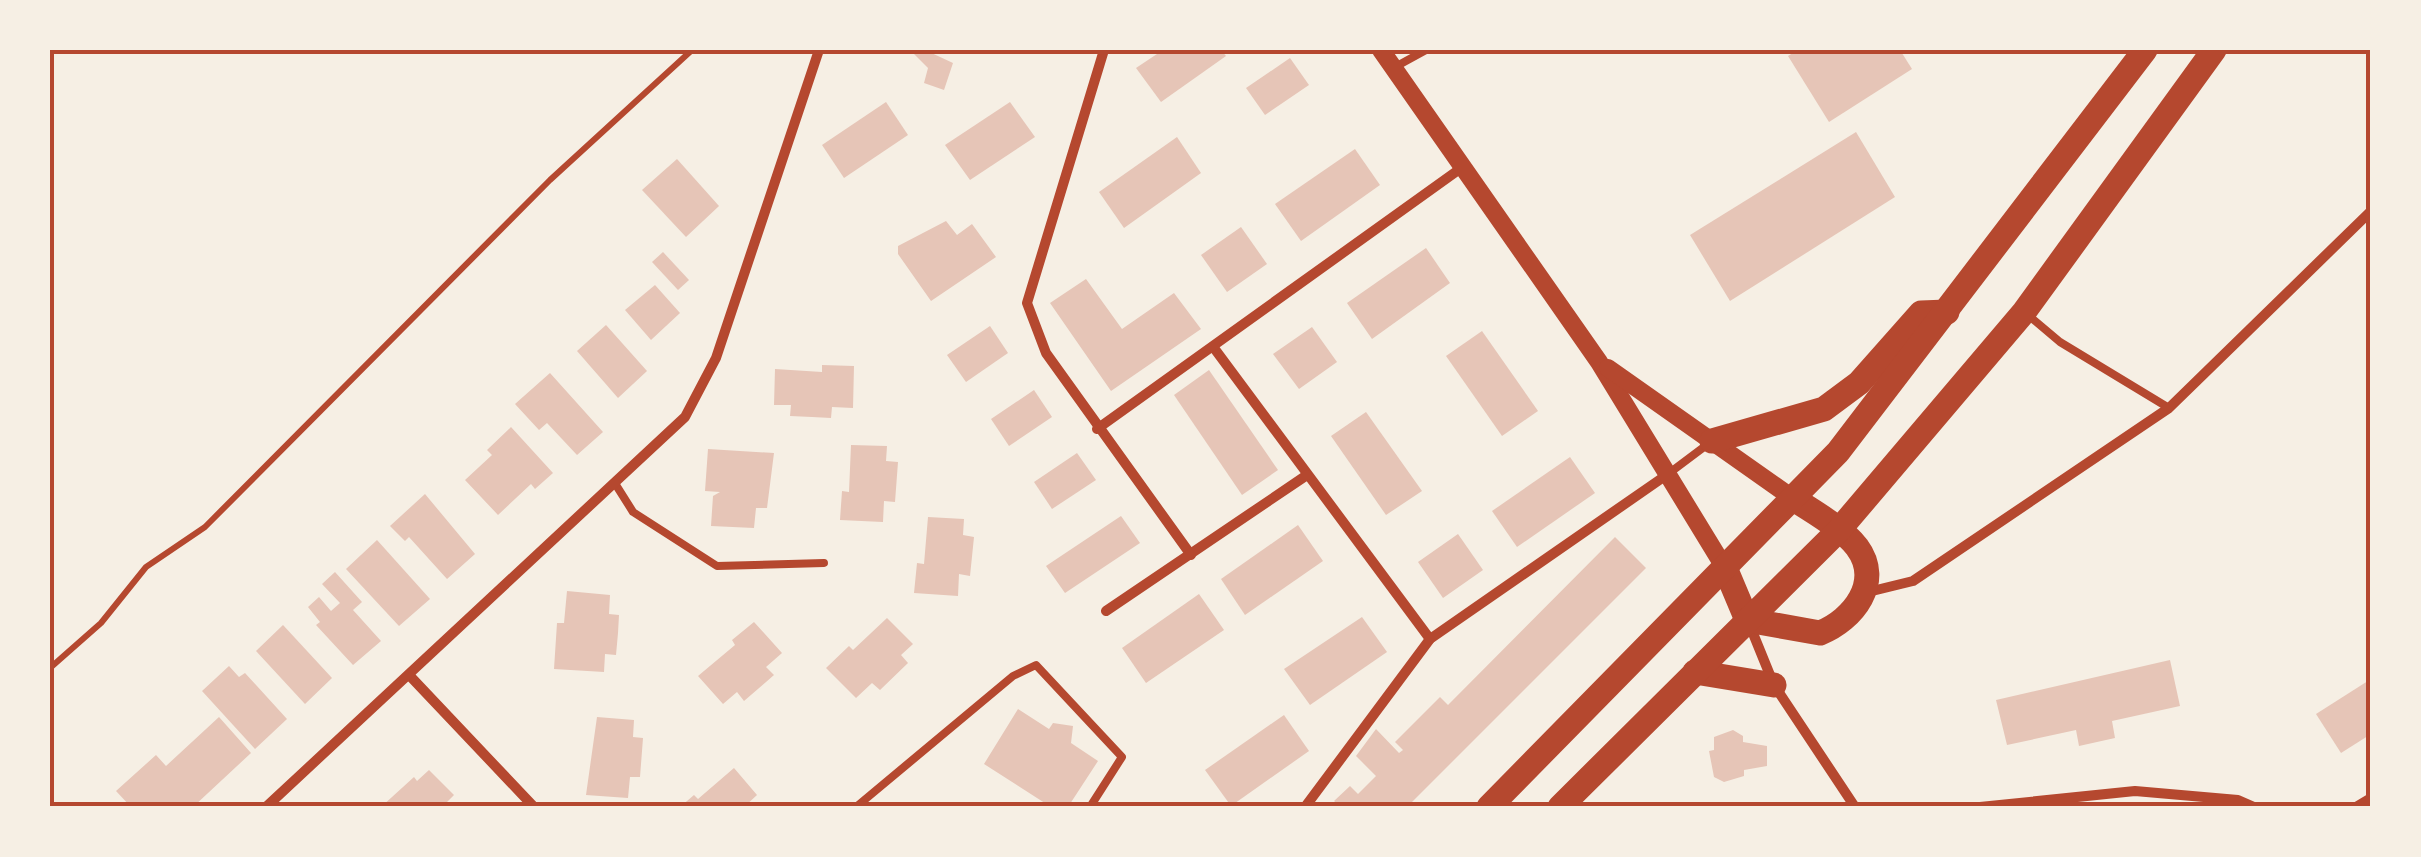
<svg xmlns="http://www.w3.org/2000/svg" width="2421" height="857" font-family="'PT Sans',sans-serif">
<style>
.building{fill:#e6c5b7}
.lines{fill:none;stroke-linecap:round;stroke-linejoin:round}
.path{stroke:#b5482f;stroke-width:6}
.service{stroke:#b5482f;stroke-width:8}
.minor{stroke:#b5482f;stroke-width:10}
.tertiary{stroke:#b5482f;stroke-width:18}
.primary{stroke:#b5482f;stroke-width:25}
.neatline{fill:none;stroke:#b5482f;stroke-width:4}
</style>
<rect width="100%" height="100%" fill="#f6efe4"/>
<g class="building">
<path d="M 910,50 L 925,50 L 953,63 L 944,90 L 924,83 L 928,68 Z"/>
<path d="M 1163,50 L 1221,50 L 1226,56 L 1161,102 L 1136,68 Z"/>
<path d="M 1798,50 L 1900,50 L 1912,69 L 1829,122 L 1788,56 Z"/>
<path d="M 1290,58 L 1309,85 L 1265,115 L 1246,88 Z"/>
<path d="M 886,102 L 908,135 L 844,178 L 822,145 Z"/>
<path d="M 1010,102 L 1035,137 L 970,180 L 945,145 Z"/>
<path d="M 1856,132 L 1895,197 L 1730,301 L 1690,235 Z"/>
<path d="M 1177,137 L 1201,173 L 1124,228 L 1099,192 Z"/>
<path d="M 1355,149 L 1380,185 L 1301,241 L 1275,204 Z"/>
<path d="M 677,159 L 719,206 L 686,237 L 642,190 Z"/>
<path d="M 946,221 L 957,235 L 972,224 L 996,257 L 931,301 L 898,254 L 898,246 Z"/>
<path d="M 1241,227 L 1267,264 L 1227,292 L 1201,255 Z"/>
<path d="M 1426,248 L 1450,283 L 1372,339 L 1347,303 Z"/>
<path d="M 663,252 L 689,280 L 678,290 L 652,262 Z"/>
<path d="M 1086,279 L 1122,329 L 1174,293 L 1201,329 L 1111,391 L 1050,303 Z"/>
<path d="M 655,285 L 680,313 L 651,340 L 625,310 Z"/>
<path d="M 606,325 L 647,371 L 618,398 L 577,351 Z"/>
<path d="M 990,326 L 1008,353 L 966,382 L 947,355 Z"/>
<path d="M 1312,327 L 1337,362 L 1299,389 L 1273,354 Z"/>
<path d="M 1482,331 L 1538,411 L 1502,436 L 1446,356 Z"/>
<path d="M 822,365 L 854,366 L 853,408 L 832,407 L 831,418 L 812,417 L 790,416 L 791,405 L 774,405 L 775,369 L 822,372 Z"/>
<path d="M 1209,370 L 1278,470 L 1242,495 L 1174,395 Z"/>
<path d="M 550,373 L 603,432 L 577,455 L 547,423 L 539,430 L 515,404 Z"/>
<path d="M 1034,390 L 1052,417 L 1009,446 L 991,419 Z"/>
<path d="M 1366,412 L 1422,491 L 1386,515 L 1331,436 Z"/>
<path d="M 511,427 L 553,473 L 535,489 L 531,484 L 498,515 L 465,480 L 492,455 L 487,450 Z"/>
<path d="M 851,445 L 887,446 L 886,461 L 898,462 L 895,502 L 884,501 L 883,522 L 840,520 L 842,491 L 849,492 Z"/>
<path d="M 708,449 L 774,453 L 767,508 L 756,508 L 754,528 L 711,526 L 713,496 L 720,492 L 705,491 Z"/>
<path d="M 1077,453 L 1096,480 L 1052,509 L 1034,482 Z"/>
<path d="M 1570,457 L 1595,493 L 1517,547 L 1492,511 Z"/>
<path d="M 425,494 L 475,554 L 447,579 L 409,537 L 405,541 L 390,526 Z"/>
<path d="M 1121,516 L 1140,543 L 1065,593 L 1046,566 Z"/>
<path d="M 928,517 L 964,519 L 963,535 L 974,537 L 970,576 L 959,574 L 958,596 L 914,593 L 917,563 L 924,564 Z"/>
<path d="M 1298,525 L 1323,561 L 1245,615 L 1221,579 Z"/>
<path d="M 1458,534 L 1483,570 L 1443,598 L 1418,562 Z"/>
<path d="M 1615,537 L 1646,568 L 1407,807 L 1341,807 L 1334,801 L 1350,786 L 1358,794 L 1376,776 L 1356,756 L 1376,729 L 1399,753 L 1403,750 L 1395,742 L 1440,697 L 1448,705 Z"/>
<path d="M 377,540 L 430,599 L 399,626 L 346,569 Z"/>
<path d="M 335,572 L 362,602 L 353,610 L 381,641 L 353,665 L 316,625 L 320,622 L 308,607 L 319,597 L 331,611 L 340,603 L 322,584 Z"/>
<path d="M 567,591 L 610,595 L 609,614 L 619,615 L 618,633 L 616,655 L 605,654 L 604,672 L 554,669 L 557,623 L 564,623 Z"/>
<path d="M 1199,594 L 1224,630 L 1146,683 L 1122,648 Z"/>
<path d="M 1362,617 L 1387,652 L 1310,705 L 1284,669 Z"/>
<path d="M 887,618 L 913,644 L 901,655 L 908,663 L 880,690 L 872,683 L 856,698 L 826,668 L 849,646 L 853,650 Z"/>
<path d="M 754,622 L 782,653 L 766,667 L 774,675 L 744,701 L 737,692 L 723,704 L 698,676 L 735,645 L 732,640 Z"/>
<path d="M 283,625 L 332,678 L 305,704 L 256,651 Z"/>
<path d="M 2170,660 L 2180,706 L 2112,721 L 2115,738 L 2079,746 L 2076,730 L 2007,745 L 1996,700 Z"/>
<path d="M 229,666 L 239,677 L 245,673 L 287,719 L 255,749 L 202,691 Z"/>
<path d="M 2371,679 L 2371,734 L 2341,753 L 2316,714 Z"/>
<path d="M 1018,709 L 1049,729 L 1053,723 L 1073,726 L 1071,743 L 1098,761 L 1068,807 L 1051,807 L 984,764 Z"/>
<path d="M 1284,715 L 1309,751 L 1231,806 L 1205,770 Z"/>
<path d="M 219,717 L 251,753 L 193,807 L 131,807 L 116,791 L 156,755 L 166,766 Z"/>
<path d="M 597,717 L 634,720 L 633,737 L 643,738 L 640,777 L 630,777 L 628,798 L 586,795 Z"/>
<path d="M 1733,730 L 1743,736 L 1743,742 L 1767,746 L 1767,766 L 1744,770 L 1744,776 L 1724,782 L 1714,777 L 1709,751 L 1714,750 L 1714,737 Z"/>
<path d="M 734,768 L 757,795 L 744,807 L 680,807 L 694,795 L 698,799 Z"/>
<path d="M 429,770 L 454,795 L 442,807 L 381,807 L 414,777 L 417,781 Z"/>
</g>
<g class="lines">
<path class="path" d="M 50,668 L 101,623 L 146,567 L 205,527 L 550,180 L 692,50"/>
<g class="service">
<path d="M 1395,67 L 1426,50"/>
<path d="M 2028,315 L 2060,342 L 2169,408"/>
<path d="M 1668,474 L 1708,444"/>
<path d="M 616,485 L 633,512 L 717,566 L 824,563"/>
<path d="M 856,807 L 1013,676 L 1036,665 L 1122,757 L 1090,807"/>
</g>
<g class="minor">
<path d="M 1104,50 L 1027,303 L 1046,353 L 1191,555"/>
<path d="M 1214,348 L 1430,639"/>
<path d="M 1097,429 L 1464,166"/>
<path d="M 1864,593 L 1913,581 L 2169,408 L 2371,211"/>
<path d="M 1106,611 L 1307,475"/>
<path d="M 1748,621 L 1774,685 L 1855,807"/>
<path d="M 410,676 L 534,807"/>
<path d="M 266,807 L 685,417 L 716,358 L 819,50"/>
<path d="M 1305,807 L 1430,639 L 1668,474"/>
<path d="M 1980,807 L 2135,791 L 2238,800 L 2254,807"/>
<path d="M 2356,807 L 2371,798"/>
</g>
<g class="tertiary">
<path d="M 1381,50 L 1599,362 L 1726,570"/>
<path d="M 1608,368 L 1794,499"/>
</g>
<g class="primary">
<path d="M 1712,441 L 1824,409 L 1859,383 L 1921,313 L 1947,312"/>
<path d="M 1726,570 L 1747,620"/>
<path d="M 1747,620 L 1820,633 C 1853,620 1883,582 1857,547 C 1841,527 1815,513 1794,499"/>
<path d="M 1695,672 L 1774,685"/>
<path d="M 1489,807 L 1838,452 L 2145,50"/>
<path d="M 1560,807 L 1839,530 L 2024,312 L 2214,50"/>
</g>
</g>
<rect width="2421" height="857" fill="none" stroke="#f6efe4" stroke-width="105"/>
<rect x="52" y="52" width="2316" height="752" class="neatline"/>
</svg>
